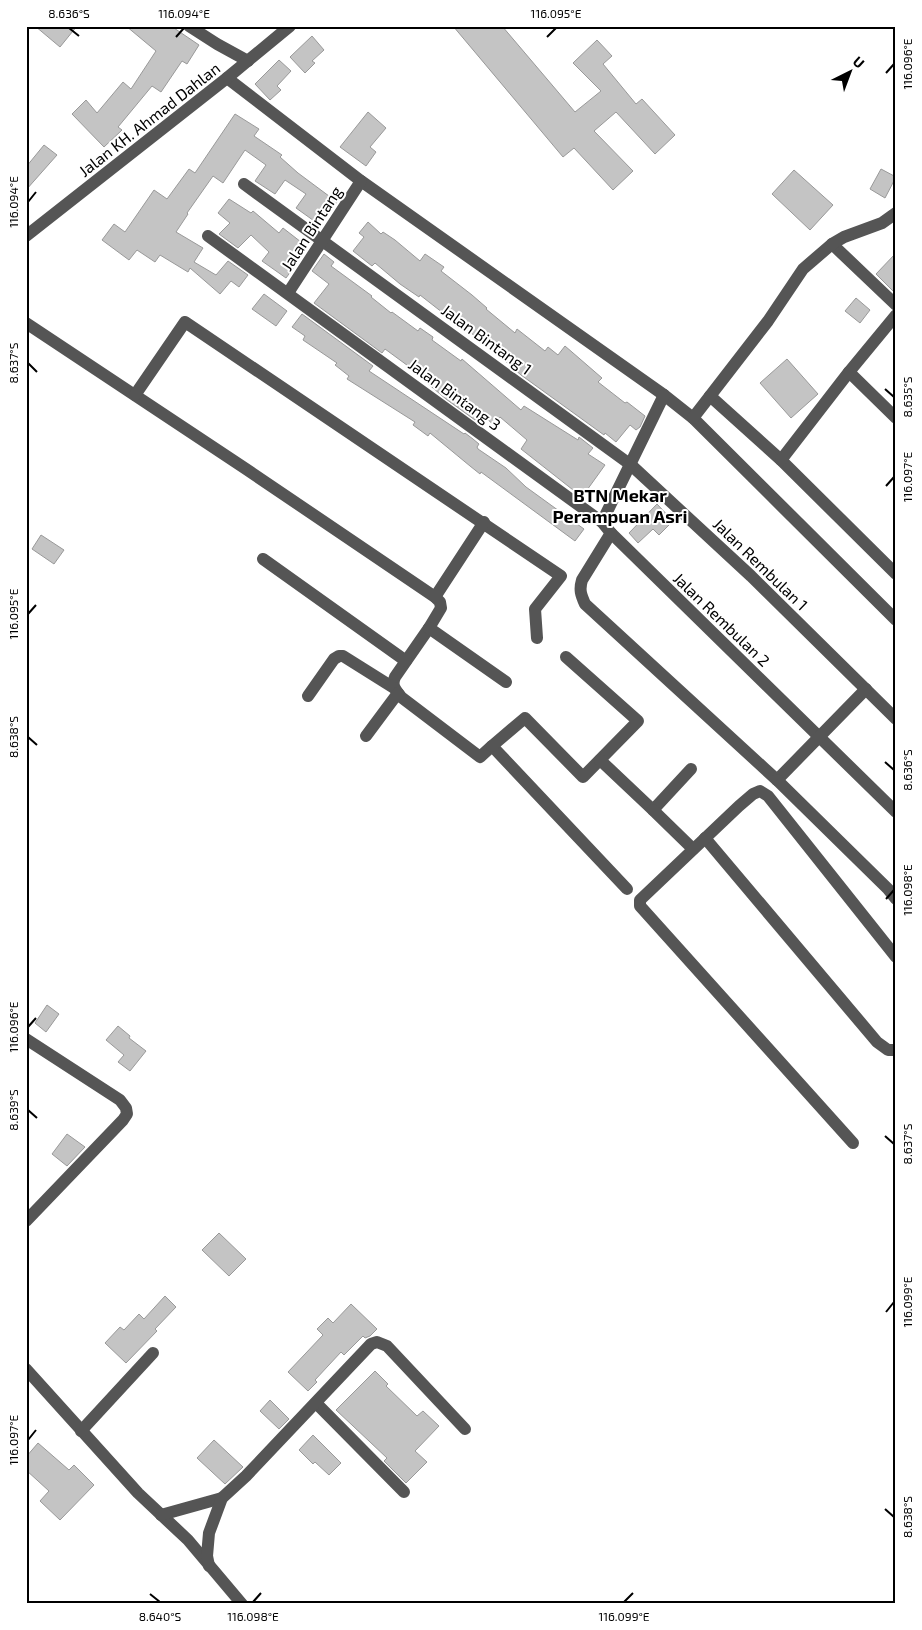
<svg xmlns="http://www.w3.org/2000/svg" width="922" height="1630" font-family="'Exo 2',sans-serif">
<style>
.building{fill:#c4c4c4;stroke:#999}
.lines{fill:none;stroke-linecap:round;stroke-linejoin:round}
.minor{stroke:#555;stroke-width:12}
.ticks{fill:none;stroke:#000;stroke-width:2}
.labels{text-anchor:middle;dominant-baseline:central;stroke-width:4;stroke-linejoin:round;paint-order:stroke}
.street-label{font-size:16px;fill:#000;stroke:#fff}
.neighbourhood-label{font-size:18px;font-weight:bold;fill:#000;stroke:#fff}
.neatline{fill:none;stroke:#000;stroke-width:2}
.ticks-label{font-size:12px;text-anchor:middle;fill:#000}
</style>
<rect width="100%" height="100%" fill="#fff"/>
<g class="building">
<path d="M 35,26 L 77,26 L 60,47 Z"/>
<path d="M 126,26 L 171,26 L 199,45 L 187,64 L 182,61 L 161,92 L 152,86 L 118,127 L 122,130 L 104,147 L 72,114 L 86,100 L 97,113 L 123,82 L 131,89 L 156,51 Z"/>
<path d="M 453,26 L 502,26 L 575,112 L 601,91 L 573,63 L 597,40 L 612,56 L 603,64 L 636,104 L 642,99 L 675,135 L 655,154 L 616,112 L 594,131 L 633,171 L 613,190 L 574,148 L 563,157 Z"/>
<path d="M 312,36 L 324,50 L 312,61 L 315,63 L 305,73 L 290,57 Z"/>
<path d="M 279,60 L 291,71 L 277,86 L 281,90 L 270,100 L 255,84 Z"/>
<path d="M 368,112 L 386,128 L 370,147 L 376,152 L 366,166 L 340,147 Z"/>
<path d="M 235,114 L 259,129 L 254,136 L 282,155 L 280,157 L 298,173 L 337,202 L 329,212 L 327,210 L 317,223 L 296,208 L 306,194 L 285,180 L 275,194 L 255,181 L 266,165 L 245,150 L 223,183 L 213,176 L 187,213 L 188,214 L 176,232 L 203,248 L 194,262 L 216,275 L 228,261 L 248,275 L 239,287 L 231,281 L 220,294 L 190,268 L 188,272 L 160,255 L 155,262 L 137,250 L 129,260 L 102,240 L 114,224 L 125,232 L 154,190 L 167,199 L 189,169 L 195,173 Z"/>
<path d="M 44,145 L 57,155 L 26,190 L 26,167 Z"/>
<path d="M 881,169 L 896,177 L 885,198 L 870,189 Z"/>
<path d="M 794,170 L 833,205 L 810,230 L 772,194 Z"/>
<path d="M 229,199 L 251,213 L 253,211 L 279,233 L 283,228 L 301,242 L 286,261 L 294,267 L 286,278 L 262,261 L 269,252 L 251,235 L 238,248 L 219,234 L 230,223 L 218,213 Z"/>
<path d="M 368,222 L 381,234 L 383,232 L 395,240 L 420,261 L 425,254 L 444,267 L 441,271 L 472,295 L 487,308 L 486,309 L 515,333 L 517,329 L 545,351 L 548,347 L 558,355 L 565,346 L 602,378 L 598,382 L 625,403 L 627,402 L 645,416 L 640,427 L 636,430 L 630,425 L 616,442 L 605,433 L 604,435 L 521,375 L 496,353 L 497,351 L 452,320 L 420,295 L 419,297 L 400,284 L 375,263 L 372,266 L 353,251 L 364,237 L 359,233 Z"/>
<path d="M 896,253 L 896,294 L 876,274 Z"/>
<path d="M 324,254 L 334,262 L 331,266 L 372,296 L 371,297 L 391,313 L 392,312 L 418,331 L 420,328 L 433,337 L 432,340 L 461,361 L 462,359 L 521,410 L 524,406 L 578,440 L 579,437 L 593,448 L 588,454 L 605,465 L 582,497 L 521,449 L 527,440 L 500,417 L 494,425 L 481,414 L 475,420 L 446,399 L 414,372 L 415,371 L 385,349 L 382,353 L 314,303 L 329,284 L 312,271 Z"/>
<path d="M 264,294 L 287,311 L 276,326 L 252,309 Z"/>
<path d="M 856,298 L 870,310 L 860,323 L 845,311 Z"/>
<path d="M 302,314 L 373,366 L 369,371 L 464,434 L 465,433 L 473,439 L 479,444 L 477,447 L 478,449 L 506,468 L 526,487 L 584,529 L 575,541 L 481,472 L 480,474 L 470,466 L 430,433 L 428,436 L 413,425 L 415,422 L 347,379 L 349,376 L 335,365 L 337,363 L 303,340 L 305,336 L 292,327 Z"/>
<path d="M 787,359 L 818,394 L 791,418 L 760,383 Z"/>
<path d="M 657,504 L 673,521 L 659,535 L 653,529 L 638,543 L 629,533 Z"/>
<path d="M 41,535 L 64,550 L 54,564 L 32,549 Z"/>
<path d="M 47,1005 L 59,1014 L 46,1032 L 35,1023 Z"/>
<path d="M 118,1026 L 130,1036 L 129,1038 L 146,1051 L 130,1071 L 118,1062 L 124,1055 L 106,1040 Z"/>
<path d="M 67,1134 L 85,1147 L 67,1166 L 52,1154 Z"/>
<path d="M 219,1233 L 246,1259 L 229,1276 L 202,1250 Z"/>
<path d="M 165,1296 L 176,1307 L 155,1329 L 157,1331 L 126,1363 L 105,1343 L 120,1327 L 124,1330 L 139,1314 L 144,1319 Z"/>
<path d="M 351,1304 L 377,1329 L 370,1336 L 365,1338 L 363,1336 L 344,1355 L 341,1352 L 315,1380 L 317,1382 L 308,1391 L 288,1372 L 323,1335 L 317,1329 L 328,1318 L 333,1323 Z"/>
<path d="M 375,1371 L 388,1384 L 386,1386 L 417,1416 L 423,1411 L 439,1426 L 415,1451 L 427,1462 L 406,1483 L 384,1461 L 387,1458 L 336,1410 Z"/>
<path d="M 270,1400 L 289,1419 L 279,1429 L 260,1411 Z"/>
<path d="M 313,1435 L 341,1463 L 329,1475 L 315,1462 L 313,1464 L 299,1450 Z"/>
<path d="M 214,1440 L 243,1467 L 225,1484 L 197,1458 Z"/>
<path d="M 38,1443 L 69,1470 L 74,1465 L 94,1485 L 60,1520 L 40,1501 L 49,1491 L 26,1470 L 26,1457 Z"/>
</g>
<g class="lines">
<g class="minor">
<path d="M 189,26 L 217,44 L 248,61"/>
<path d="M 227,78 L 361,181 L 664,395 L 693,418 L 896,620"/>
<path d="M 244,184 L 631,465 L 751,576 L 896,719"/>
<path d="M 26,236 L 227,78 L 290,26"/>
<path d="M 208,236 L 602,522 L 611,533 L 896,812"/>
<path d="M 832,244 L 896,305"/>
<path d="M 288,293 L 361,181"/>
<path d="M 26,323 L 246,469 L 435,597 L 440,602 L 441,608 L 429,628 L 395,677 C 391,686 396,690 401,697 L 480,757 L 492,746 L 627,889"/>
<path d="M 849,372 L 896,418"/>
<path d="M 135,395 L 185,322 L 561,576 L 535,609 L 537,638"/>
<path d="M 710,396 L 781,460 L 896,574"/>
<path d="M 693,418 L 768,321 L 803,269 L 832,244 L 844,237 L 882,223 L 896,213"/>
<path d="M 781,460 L 849,372 L 896,315"/>
<path d="M 602,522 L 664,395"/>
<path d="M 611,533 L 582,580 C 579,590 581,595 585,604 L 777,780 L 866,689"/>
<path d="M 263,559 L 406,661"/>
<path d="M 435,597 L 484,522"/>
<path d="M 429,628 L 506,682"/>
<path d="M 308,696 L 334,659 L 339,656 L 343,656 L 394,688"/>
<path d="M 366,736 L 398,693"/>
<path d="M 492,746 L 525,718 L 583,777 L 638,721 L 566,657"/>
<path d="M 600,760 L 653,810 L 691,769"/>
<path d="M 777,780 L 888,889 L 896,899"/>
<path d="M 653,810 L 693,849"/>
<path d="M 705,838 L 877,1042 L 888,1050 L 896,1050"/>
<path d="M 26,1039 L 120,1100 L 126,1108 L 127,1114 L 123,1120 L 26,1221"/>
<path d="M 853,1143 L 640,906 L 640,900 L 739,806 L 753,794 L 760,791 L 768,796 L 896,957"/>
<path d="M 26,1369 L 138,1493 L 188,1540 L 242,1604"/>
<path d="M 316,1403 L 404,1492"/>
<path d="M 81,1431 L 153,1353"/>
<path d="M 161,1515 L 222,1498"/>
<path d="M 209,1566 L 207,1556 L 209,1533 L 222,1498 L 246,1476 L 371,1344 L 377,1342 L 387,1346 L 465,1429"/>
</g>
</g>
<path class="ticks" d="M 69,28 L 79,36M 176,37 L 184,28M 547,37 L 556,28M 886,73 L 894,64M 28,202 L 36,192M 28,363 L 37,372M 885,389 L 894,397M 886,486 L 894,477M 28,614 L 36,605M 28,737 L 37,745M 885,762 L 894,770M 886,899 L 894,890M 28,1027 L 36,1018M 28,1110 L 37,1118M 885,1136 L 894,1144M 886,1312 L 894,1302M 28,1440 L 36,1430M 885,1509 L 894,1517M 150,1594 L 160,1602M 253,1602 L 261,1593M 624,1602 L 633,1593"/>
<g class="labels">
<g class="street-label">
<text transform="translate(149 119) rotate(-38)">Jalan KH. Ahmad Dahlan</text>
<text transform="translate(311 228) rotate(-57)">Jalan Bintang</text>
<text transform="translate(487 339) rotate(36)">Jalan Bintang 1</text>
<text transform="translate(455 394) rotate(36)">Jalan Bintang 3</text>
<text transform="translate(761 564) rotate(44)">Jalan Rembulan 1</text>
<text transform="translate(722 619) rotate(44)">Jalan Rembulan 2</text>
</g>
<g class="neighbourhood-label">
<text x="620" y="495">BTN Mekar<tspan x="620" dy="21">Perampuan Asri</tspan></text>
</g>
</g>
<rect width="922" height="1630" fill="none" stroke="#ffffff" stroke-width="55"/>
<g transform="translate(850 72) rotate(42)" stroke="#ffffff" stroke-width="4" paint-order="stroke">
<path d="M0-4L9 19L0 12L-9 19Z" fill="#000000"/>
<text y="-8" font-size="14" font-weight="bold" text-anchor="middle" fill="#000000">U</text>
</g>
<rect x="28" y="28" width="866" height="1574" class="neatline"/>
<g class="ticks-label">
<text x="69" y="18">8.636°S</text>
<text x="184" y="18">116.094°E</text>
<text x="556" y="18">116.095°E</text>
<text transform="translate(908 64) rotate(-90)" y="4">116.096°E</text>
<text transform="translate(14 202) rotate(-90)" y="4">116.094°E</text>
<text transform="translate(14 363) rotate(-90)" y="4">8.637°S</text>
<text transform="translate(908 397) rotate(-90)" y="4">8.635°S</text>
<text transform="translate(908 477) rotate(-90)" y="4">116.097°E</text>
<text transform="translate(14 614) rotate(-90)" y="4">116.095°E</text>
<text transform="translate(14 737) rotate(-90)" y="4">8.638°S</text>
<text transform="translate(908 770) rotate(-90)" y="4">8.636°S</text>
<text transform="translate(908 890) rotate(-90)" y="4">116.098°E</text>
<text transform="translate(14 1027) rotate(-90)" y="4">116.096°E</text>
<text transform="translate(14 1110) rotate(-90)" y="4">8.639°S</text>
<text transform="translate(908 1144) rotate(-90)" y="4">8.637°S</text>
<text transform="translate(908 1302) rotate(-90)" y="4">116.099°E</text>
<text transform="translate(14 1440) rotate(-90)" y="4">116.097°E</text>
<text transform="translate(908 1517) rotate(-90)" y="4">8.638°S</text>
<text x="160" y="1621">8.640°S</text>
<text x="253" y="1621">116.098°E</text>
<text x="624" y="1621">116.099°E</text>
</g>
</svg>
